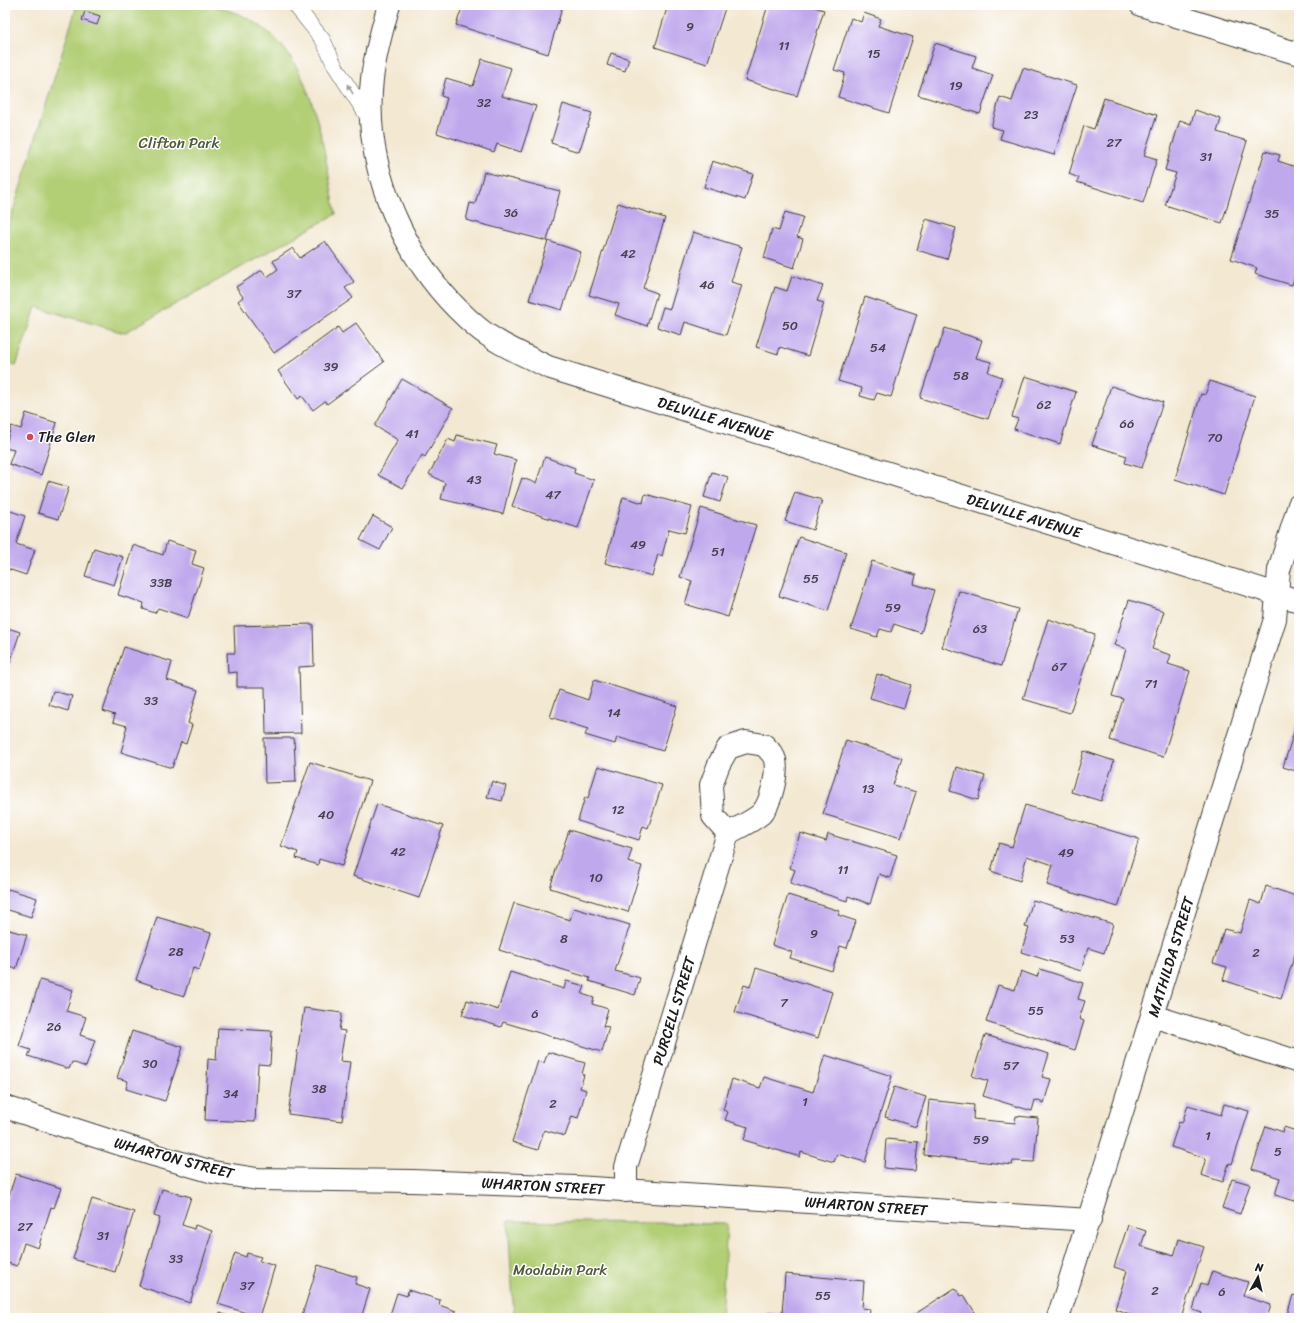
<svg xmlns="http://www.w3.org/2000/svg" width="1304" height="1323" font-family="Sriracha,sans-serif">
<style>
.green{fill:#b2cf76;stroke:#677649}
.building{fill:#c0a8ec}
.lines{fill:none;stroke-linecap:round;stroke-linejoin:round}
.lane-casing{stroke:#3c3b37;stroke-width:16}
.street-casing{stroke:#3c3b37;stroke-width:24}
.lane{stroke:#fff;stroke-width:15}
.street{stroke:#fff;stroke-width:22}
.oneway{fill:#999}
.poi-dot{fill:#d1495b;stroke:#fff;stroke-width:1.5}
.labels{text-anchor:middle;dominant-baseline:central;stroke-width:3;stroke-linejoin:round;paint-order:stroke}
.number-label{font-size:13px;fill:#453f50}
.park-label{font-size:15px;fill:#505b3c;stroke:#fff}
.street-label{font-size:15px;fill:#1c1c1c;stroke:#fff}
.poi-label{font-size:15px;fill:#1c1c1c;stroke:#fff;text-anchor:start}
</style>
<rect width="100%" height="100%" fill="#fff"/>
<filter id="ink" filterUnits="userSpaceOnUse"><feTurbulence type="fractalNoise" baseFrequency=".025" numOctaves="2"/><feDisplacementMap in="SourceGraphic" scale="8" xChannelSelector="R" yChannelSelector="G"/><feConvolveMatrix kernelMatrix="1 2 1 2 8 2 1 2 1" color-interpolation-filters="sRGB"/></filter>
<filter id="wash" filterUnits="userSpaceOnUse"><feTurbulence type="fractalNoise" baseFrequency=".012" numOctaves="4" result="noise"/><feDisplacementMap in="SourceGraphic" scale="16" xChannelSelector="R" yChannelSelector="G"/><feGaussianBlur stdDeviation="0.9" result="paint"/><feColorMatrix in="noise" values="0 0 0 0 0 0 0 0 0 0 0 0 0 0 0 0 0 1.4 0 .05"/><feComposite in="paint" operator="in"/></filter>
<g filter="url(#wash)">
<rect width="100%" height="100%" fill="#f3e8d1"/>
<g class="green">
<path d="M 77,5 L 209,5 C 225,9 243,14 257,24 C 317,62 323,151 336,214 L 124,333 L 36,307 L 16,366 L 5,363 L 5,237 Z"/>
<path d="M 508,1221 L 727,1224 L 721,1318 L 514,1318 Z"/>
</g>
<g id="blocks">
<g class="building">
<path d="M 463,5 L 563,5 L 548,54 L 456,25 Z"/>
<path d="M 668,5 L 726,5 L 707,64 L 655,47 Z"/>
<path d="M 768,5 L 808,5 L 824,10 L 797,96 L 745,80 Z"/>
<path d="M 85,11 L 100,16 L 97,25 L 82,20 Z"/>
<path d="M 864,13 L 881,19 L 878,26 L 913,37 L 889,113 L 838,97 L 845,73 L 834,70 L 851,18 L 861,22 Z"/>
<path d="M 935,43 L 976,56 L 972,68 L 993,75 L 980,114 L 918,95 Z"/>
<path d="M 611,53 L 629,59 L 625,71 L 607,65 Z"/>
<path d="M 482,59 L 511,68 L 502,96 L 536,106 L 521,152 L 497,144 L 494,152 L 437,133 L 447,98 L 441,96 L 446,78 L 473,86 Z"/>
<path d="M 1023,68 L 1077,85 L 1054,155 L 1000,139 L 1003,130 L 991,127 L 1000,97 L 1012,101 Z"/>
<path d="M 1104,98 L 1157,115 L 1144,155 L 1157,159 L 1143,203 L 1077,182 L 1079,178 L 1069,174 L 1084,126 L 1094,129 Z"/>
<path d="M 563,104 L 592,113 L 579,152 L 551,143 Z"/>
<path d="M 1195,110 L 1221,119 L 1217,132 L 1247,141 L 1222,223 L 1165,205 L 1176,173 L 1165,170 L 1180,120 L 1191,124 Z"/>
<path d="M 1265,151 L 1280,155 L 1278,161 L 1299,168 L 1299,262 L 1292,285 L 1255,274 L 1257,268 L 1231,259 Z"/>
<path d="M 712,161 L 753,174 L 745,200 L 704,187 Z"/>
<path d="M 484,172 L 560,191 L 547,241 L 466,220 L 470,203 L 475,204 Z"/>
<path d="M 618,203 L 665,218 L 643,288 L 657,293 L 647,326 L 615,315 L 619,304 L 589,295 Z"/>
<path d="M 785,212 L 803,217 L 797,237 L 803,239 L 794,268 L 764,258 L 772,229 L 779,231 Z"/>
<path d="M 926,219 L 956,228 L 947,259 L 917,250 Z"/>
<path d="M 693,232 L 742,247 L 731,282 L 742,285 L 726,335 L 685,322 L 681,335 L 657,327 L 663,307 L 670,309 Z"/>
<path d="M 325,241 L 354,282 L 345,288 L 353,298 L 274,353 L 238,301 L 243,297 L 236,287 L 262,270 L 267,277 L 278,269 L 273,261 L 293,248 L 300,258 Z"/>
<path d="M 548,241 L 581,252 L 562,310 L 529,300 Z"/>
<path d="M 792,276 L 823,286 L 817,301 L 824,303 L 808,356 L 780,347 L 778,354 L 756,347 L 775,287 L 787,291 Z"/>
<path d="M 865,297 L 917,314 L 891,397 L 877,393 L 874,400 L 860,396 L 862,388 L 838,381 Z"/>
<path d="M 356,323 L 384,362 L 327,404 L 325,401 L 313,410 L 302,396 L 298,399 L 278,371 L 338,327 L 342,333 Z"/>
<path d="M 945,328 L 982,340 L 976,358 L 991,362 L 988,372 L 1002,377 L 988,419 L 920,398 L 936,349 L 938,349 Z"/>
<path d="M 1025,376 L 1076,392 L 1060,444 L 1014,429 L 1018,419 L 1012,417 Z"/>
<path d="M 402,379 L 453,408 L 425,457 L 422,455 L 403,488 L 378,475 L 398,440 L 375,426 Z"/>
<path d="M 1210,381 L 1255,396 L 1224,495 L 1175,479 L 1201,394 L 1205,395 Z"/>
<path d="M 1111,386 L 1163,402 L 1142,468 L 1125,463 L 1127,456 L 1092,445 Z"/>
<path d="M 26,413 L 57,423 L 41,475 L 9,464 L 14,450 L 5,448 L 11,426 L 21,429 Z"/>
<path d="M 457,435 L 497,445 L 494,454 L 516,460 L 503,514 L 441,499 L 445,483 L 429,474 L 448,439 L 455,442 Z"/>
<path d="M 545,457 L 575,468 L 574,473 L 594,480 L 578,528 L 512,506 L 522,478 L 536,483 Z"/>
<path d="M 712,472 L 728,477 L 720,502 L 704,497 Z"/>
<path d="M 48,481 L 69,487 L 58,519 L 38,513 Z"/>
<path d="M 795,492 L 822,500 L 813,530 L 785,521 Z"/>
<path d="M 645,494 L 692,507 L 685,533 L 669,529 L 662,556 L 658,554 L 652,576 L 605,563 L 623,497 L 643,503 Z"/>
<path d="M 701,508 L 756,525 L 728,617 L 685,604 L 692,581 L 680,577 Z"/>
<path d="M 5,509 L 25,516 L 16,544 L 35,550 L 26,575 L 8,569 L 7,573 L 5,573 Z"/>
<path d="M 373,516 L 392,527 L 380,550 L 360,540 Z"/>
<path d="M 799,537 L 846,552 L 828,611 L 779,596 Z"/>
<path d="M 167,541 L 196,550 L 192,564 L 204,568 L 188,618 L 158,608 L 155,613 L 143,609 L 144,603 L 118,595 L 133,545 L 163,555 Z"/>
<path d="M 94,548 L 123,557 L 114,585 L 85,576 Z"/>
<path d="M 872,561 L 916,575 L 914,584 L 934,590 L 921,633 L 894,624 L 891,632 L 880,629 L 877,637 L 851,629 Z"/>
<path d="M 959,591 L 1018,609 L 1001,666 L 942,647 Z"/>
<path d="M 1129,600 L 1164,611 L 1152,649 L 1171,655 L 1168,664 L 1190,671 L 1163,757 L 1110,740 L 1123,699 L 1112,696 L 1126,649 L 1114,645 Z"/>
<path d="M 1048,619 L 1095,634 L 1070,713 L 1023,699 Z"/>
<path d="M 313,624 L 314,666 L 299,667 L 301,733 L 266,734 L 265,687 L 237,687 L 237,672 L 228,673 L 227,653 L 235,653 L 234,626 Z"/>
<path d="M 5,627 L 20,632 L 5,678 Z"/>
<path d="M 124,647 L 172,662 L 167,680 L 198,690 L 188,723 L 192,725 L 186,744 L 181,742 L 172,768 L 121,752 L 126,734 L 125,733 L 127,726 L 113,722 L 115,715 L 103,711 Z"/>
<path d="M 877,674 L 911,685 L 904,708 L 870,698 Z"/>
<path d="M 594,680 L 677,706 L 663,751 L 617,737 L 615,744 L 585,735 L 588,729 L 550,717 L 559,690 L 588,700 Z"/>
<path d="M 53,691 L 72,696 L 68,711 L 49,705 Z"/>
<path d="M 1299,716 L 1299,772 L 1283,767 Z"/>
<path d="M 264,738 L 294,738 L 296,782 L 265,783 Z"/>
<path d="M 846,740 L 902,758 L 893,785 L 916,792 L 901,838 L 823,814 Z"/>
<path d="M 1084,751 L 1114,761 L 1101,801 L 1071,792 Z"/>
<path d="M 310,762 L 370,781 L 342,866 L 319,859 L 318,865 L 296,858 L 298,852 L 281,846 Z"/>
<path d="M 598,766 L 662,785 L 648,828 L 643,826 L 639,840 L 578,821 L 585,797 L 588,798 Z"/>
<path d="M 957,767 L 985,776 L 978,800 L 950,791 Z"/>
<path d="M 492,781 L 506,786 L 502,801 L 487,797 Z"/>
<path d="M 377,804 L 443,826 L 419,898 L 353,876 Z"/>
<path d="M 1025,805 L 1139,839 L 1118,907 L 1047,885 L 1053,865 L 1027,856 L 1020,881 L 991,871 L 999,843 L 1012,847 Z"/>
<path d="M 569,830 L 632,849 L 628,862 L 642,866 L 628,912 L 550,888 Z"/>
<path d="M 800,833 L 826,841 L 828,834 L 897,855 L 890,878 L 879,874 L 870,904 L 848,896 L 847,901 L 790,883 L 795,870 L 790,868 Z"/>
<path d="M 1266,886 L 1299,897 L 1299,941 L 1281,999 L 1223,980 L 1227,967 L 1213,963 L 1224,929 L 1240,933 L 1250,900 L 1261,904 Z"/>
<path d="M 8,889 L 37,898 L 31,917 L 5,909 L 5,899 Z"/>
<path d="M 788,895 L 840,911 L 838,915 L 856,921 L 847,948 L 840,946 L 832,971 L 790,958 L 792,952 L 772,945 Z"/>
<path d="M 1033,900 L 1113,924 L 1104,953 L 1088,948 L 1081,971 L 1021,952 L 1029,928 L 1025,927 Z"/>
<path d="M 514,903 L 570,920 L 574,908 L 630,925 L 615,971 L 640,978 L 635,995 L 589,981 L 590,978 L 499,950 Z"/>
<path d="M 157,917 L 211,933 L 199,970 L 193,968 L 184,996 L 136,980 Z"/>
<path d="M 6,929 L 27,935 L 16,969 L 5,965 Z"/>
<path d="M 756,968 L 832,992 L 818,1038 L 735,1012 L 744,985 L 750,987 Z"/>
<path d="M 1040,969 L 1083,983 L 1078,999 L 1085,1001 L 1079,1019 L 1084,1021 L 1075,1050 L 986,1022 L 998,985 L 1015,990 L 1021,971 L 1037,977 Z"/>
<path d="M 510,972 L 564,989 L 566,981 L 585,986 L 582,994 L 594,998 L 592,1004 L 608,1009 L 603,1026 L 609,1027 L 602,1052 L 503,1022 L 501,1027 L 462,1015 L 467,1000 L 498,1010 Z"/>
<path d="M 40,980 L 73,990 L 66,1011 L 86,1017 L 80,1035 L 95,1040 L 86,1067 L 72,1062 L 69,1069 L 28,1056 L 31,1050 L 19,1046 Z"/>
<path d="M 304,1008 L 342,1013 L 339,1030 L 345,1031 L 340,1061 L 350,1062 L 342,1121 L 288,1114 Z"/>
<path d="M 218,1028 L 272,1031 L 270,1065 L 258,1064 L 255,1122 L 205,1120 L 208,1059 L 216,1060 Z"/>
<path d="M 132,1031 L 183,1047 L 165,1101 L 126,1089 L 128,1081 L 117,1078 Z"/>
<path d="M 985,1035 L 1049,1054 L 1042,1077 L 1051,1079 L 1044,1103 L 1035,1100 L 1032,1111 L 983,1096 L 988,1081 L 972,1076 Z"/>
<path d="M 548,1052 L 585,1063 L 582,1074 L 584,1075 L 580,1088 L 586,1090 L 578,1118 L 572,1116 L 565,1136 L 544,1130 L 538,1150 L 512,1142 L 538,1061 L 544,1063 Z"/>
<path d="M 825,1055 L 892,1076 L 865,1162 L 837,1154 L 834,1162 L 801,1152 L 800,1157 L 744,1140 L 748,1127 L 725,1120 L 728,1112 L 723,1110 L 732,1079 L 760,1088 L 764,1077 L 813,1092 Z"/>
<path d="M 894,1087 L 926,1097 L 916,1127 L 885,1117 Z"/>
<path d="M 929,1100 L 974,1105 L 973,1119 L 1015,1123 L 1016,1116 L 1038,1118 L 1034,1162 L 1013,1161 L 1012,1165 L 924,1155 Z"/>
<path d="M 1224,1104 L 1249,1111 L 1232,1164 L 1229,1163 L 1223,1182 L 1201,1175 L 1206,1158 L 1171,1147 L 1179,1122 L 1182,1123 L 1188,1105 L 1221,1115 Z"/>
<path d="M 1266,1126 L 1283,1132 L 1284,1127 L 1299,1132 L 1299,1190 L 1295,1201 L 1275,1195 L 1280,1178 L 1252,1169 Z"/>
<path d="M 886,1139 L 918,1142 L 915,1171 L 884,1168 Z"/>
<path d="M 16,1174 L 61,1188 L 54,1208 L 51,1207 L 38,1248 L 24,1243 L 17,1266 L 5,1262 L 5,1207 Z"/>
<path d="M 1232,1179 L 1250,1184 L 1240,1214 L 1222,1208 Z"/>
<path d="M 162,1189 L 191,1197 L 182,1225 L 194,1229 L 195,1225 L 212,1231 L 190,1303 L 139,1286 L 160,1218 L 154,1216 Z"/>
<path d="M 92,1199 L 134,1212 L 115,1272 L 73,1259 Z"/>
<path d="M 1128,1225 L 1146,1231 L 1141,1246 L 1174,1256 L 1179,1239 L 1204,1247 L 1181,1318 L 1129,1318 L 1130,1314 L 1115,1309 L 1127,1271 L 1114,1267 Z"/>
<path d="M 235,1253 L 246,1257 L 247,1253 L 261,1257 L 259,1261 L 275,1266 L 259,1317 L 218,1304 Z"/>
<path d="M 318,1265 L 357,1277 L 355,1284 L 370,1289 L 361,1318 L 301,1318 Z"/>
<path d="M 1212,1271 L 1248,1282 L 1243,1296 L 1271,1305 L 1267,1318 L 1200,1318 L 1202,1313 L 1193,1310 L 1201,1283 L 1207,1286 Z"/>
<path d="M 785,1274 L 864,1281 L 862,1308 L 870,1309 L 869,1318 L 767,1318 L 768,1313 L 782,1314 Z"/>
<path d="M 955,1288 L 961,1296 L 964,1295 L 978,1317 L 977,1318 L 909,1318 Z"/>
<path d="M 408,1290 L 440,1300 L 439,1305 L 456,1311 L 454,1318 L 389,1318 L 397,1293 L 407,1296 Z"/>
<path d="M 1293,1295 L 1299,1297 L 1299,1318 L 1286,1318 Z"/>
<path d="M 220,1313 L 234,1318 L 219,1318 Z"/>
</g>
</g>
</g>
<g filter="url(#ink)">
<use href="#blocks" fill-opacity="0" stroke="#3c3b37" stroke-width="1"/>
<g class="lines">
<g class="lane-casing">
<path id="lane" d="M 295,5 L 323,40 L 335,66 L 371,122"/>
</g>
<g class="street-casing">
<g id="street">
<path d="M 389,5 C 382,29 375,54 372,79 C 362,171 407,268 477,327 C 497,344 525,355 548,367 L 1299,601"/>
<path d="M 1141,5 L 1299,54"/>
<path d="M 746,742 L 764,745 C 768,749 774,755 775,760 C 778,773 771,804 761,814 C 751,822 740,827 728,833 L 713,816 L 711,785 L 719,764 L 728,748 Z"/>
<path d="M 1153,1016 L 1299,1062"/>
<path d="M 5,1107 L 154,1155 L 213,1172 L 257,1179 L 412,1181 L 576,1187 L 1090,1220"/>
<path d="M 626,1191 L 626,1167 L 728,833"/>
<path d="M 1058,1318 L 1275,619 L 1279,570 L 1299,505"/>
</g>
</g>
<use href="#lane" class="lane"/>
<use href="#street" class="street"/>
</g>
<defs><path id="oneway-solid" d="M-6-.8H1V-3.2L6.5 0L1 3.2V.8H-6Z"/></defs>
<use class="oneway" href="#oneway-solid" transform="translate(350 89) rotate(-122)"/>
</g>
<circle class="poi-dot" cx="30" cy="437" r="4"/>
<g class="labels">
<g class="number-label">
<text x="690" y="26">9</text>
<text x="784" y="45">11</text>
<text x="874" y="53">15</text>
<text x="956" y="85">19</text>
<text x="484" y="102">32</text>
<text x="1031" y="114">23</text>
<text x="1114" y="142">27</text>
<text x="1206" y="156">31</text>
<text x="511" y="212">36</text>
<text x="1272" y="213">35</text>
<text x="628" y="253">42</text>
<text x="707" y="284">46</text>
<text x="294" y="293">37</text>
<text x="790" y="325">50</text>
<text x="878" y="347">54</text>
<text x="331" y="366">39</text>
<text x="961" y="375">58</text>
<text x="1044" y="404">62</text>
<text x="1127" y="423">66</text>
<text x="412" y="433">41</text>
<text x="1215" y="437">70</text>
<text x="474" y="479">43</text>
<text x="553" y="494">47</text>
<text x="638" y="544">49</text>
<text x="718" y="551">51</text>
<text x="811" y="578">55</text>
<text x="161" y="582">33B</text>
<text x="893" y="607">59</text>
<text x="980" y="628">63</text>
<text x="1059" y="666">67</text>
<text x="1151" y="683">71</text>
<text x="151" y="700">33</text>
<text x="614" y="712">14</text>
<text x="868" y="788">13</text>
<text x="618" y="809">12</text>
<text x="326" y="814">40</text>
<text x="398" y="851">42</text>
<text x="1066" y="852">49</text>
<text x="843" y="869">11</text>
<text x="596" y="877">10</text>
<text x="814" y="933">9</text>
<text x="564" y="938">8</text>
<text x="1067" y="938">53</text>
<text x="176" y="951">28</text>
<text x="1256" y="952">2</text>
<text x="784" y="1002">7</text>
<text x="1036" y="1010">55</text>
<text x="535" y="1013">6</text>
<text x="54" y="1026">26</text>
<text x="150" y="1063">30</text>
<text x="1011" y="1065">57</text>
<text x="319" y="1088">38</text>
<text x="231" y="1093">34</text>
<text x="805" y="1101">1</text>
<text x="553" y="1103">2</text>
<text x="1208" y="1135">1</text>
<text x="981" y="1139">59</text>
<text x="1278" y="1151">5</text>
<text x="25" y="1226">27</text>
<text x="103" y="1235">31</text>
<text x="176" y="1258">33</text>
<text x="247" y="1285">37</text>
<text x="1155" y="1290">2</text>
<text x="1222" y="1291">6</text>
<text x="823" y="1295">55</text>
</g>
<g class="park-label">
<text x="179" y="143">Clifton Park</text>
<text x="560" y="1270">Moolabin Park</text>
</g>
<g class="street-label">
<text transform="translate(715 419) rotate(17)">DELVILLE AVENUE</text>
<text transform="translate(1024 516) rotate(17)">DELVILLE AVENUE</text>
<text transform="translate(1171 957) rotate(-73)">MATHILDA STREET</text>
<text transform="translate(674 1011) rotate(-73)">PURCELL STREET</text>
<text transform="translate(174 1158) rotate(15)">WHARTON STREET</text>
<text transform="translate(543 1186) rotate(3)">WHARTON STREET</text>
<text transform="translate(866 1206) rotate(4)">WHARTON STREET</text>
</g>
<g class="poi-label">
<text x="38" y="437">The Glen</text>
</g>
</g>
<rect width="1304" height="1323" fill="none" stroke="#fff" stroke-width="20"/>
<g transform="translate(1258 1277) rotate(8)" stroke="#ffffff" stroke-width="3" paint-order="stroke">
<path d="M0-3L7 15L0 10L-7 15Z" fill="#1c1c1c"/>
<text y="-6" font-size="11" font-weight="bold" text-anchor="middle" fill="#1c1c1c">N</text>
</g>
</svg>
